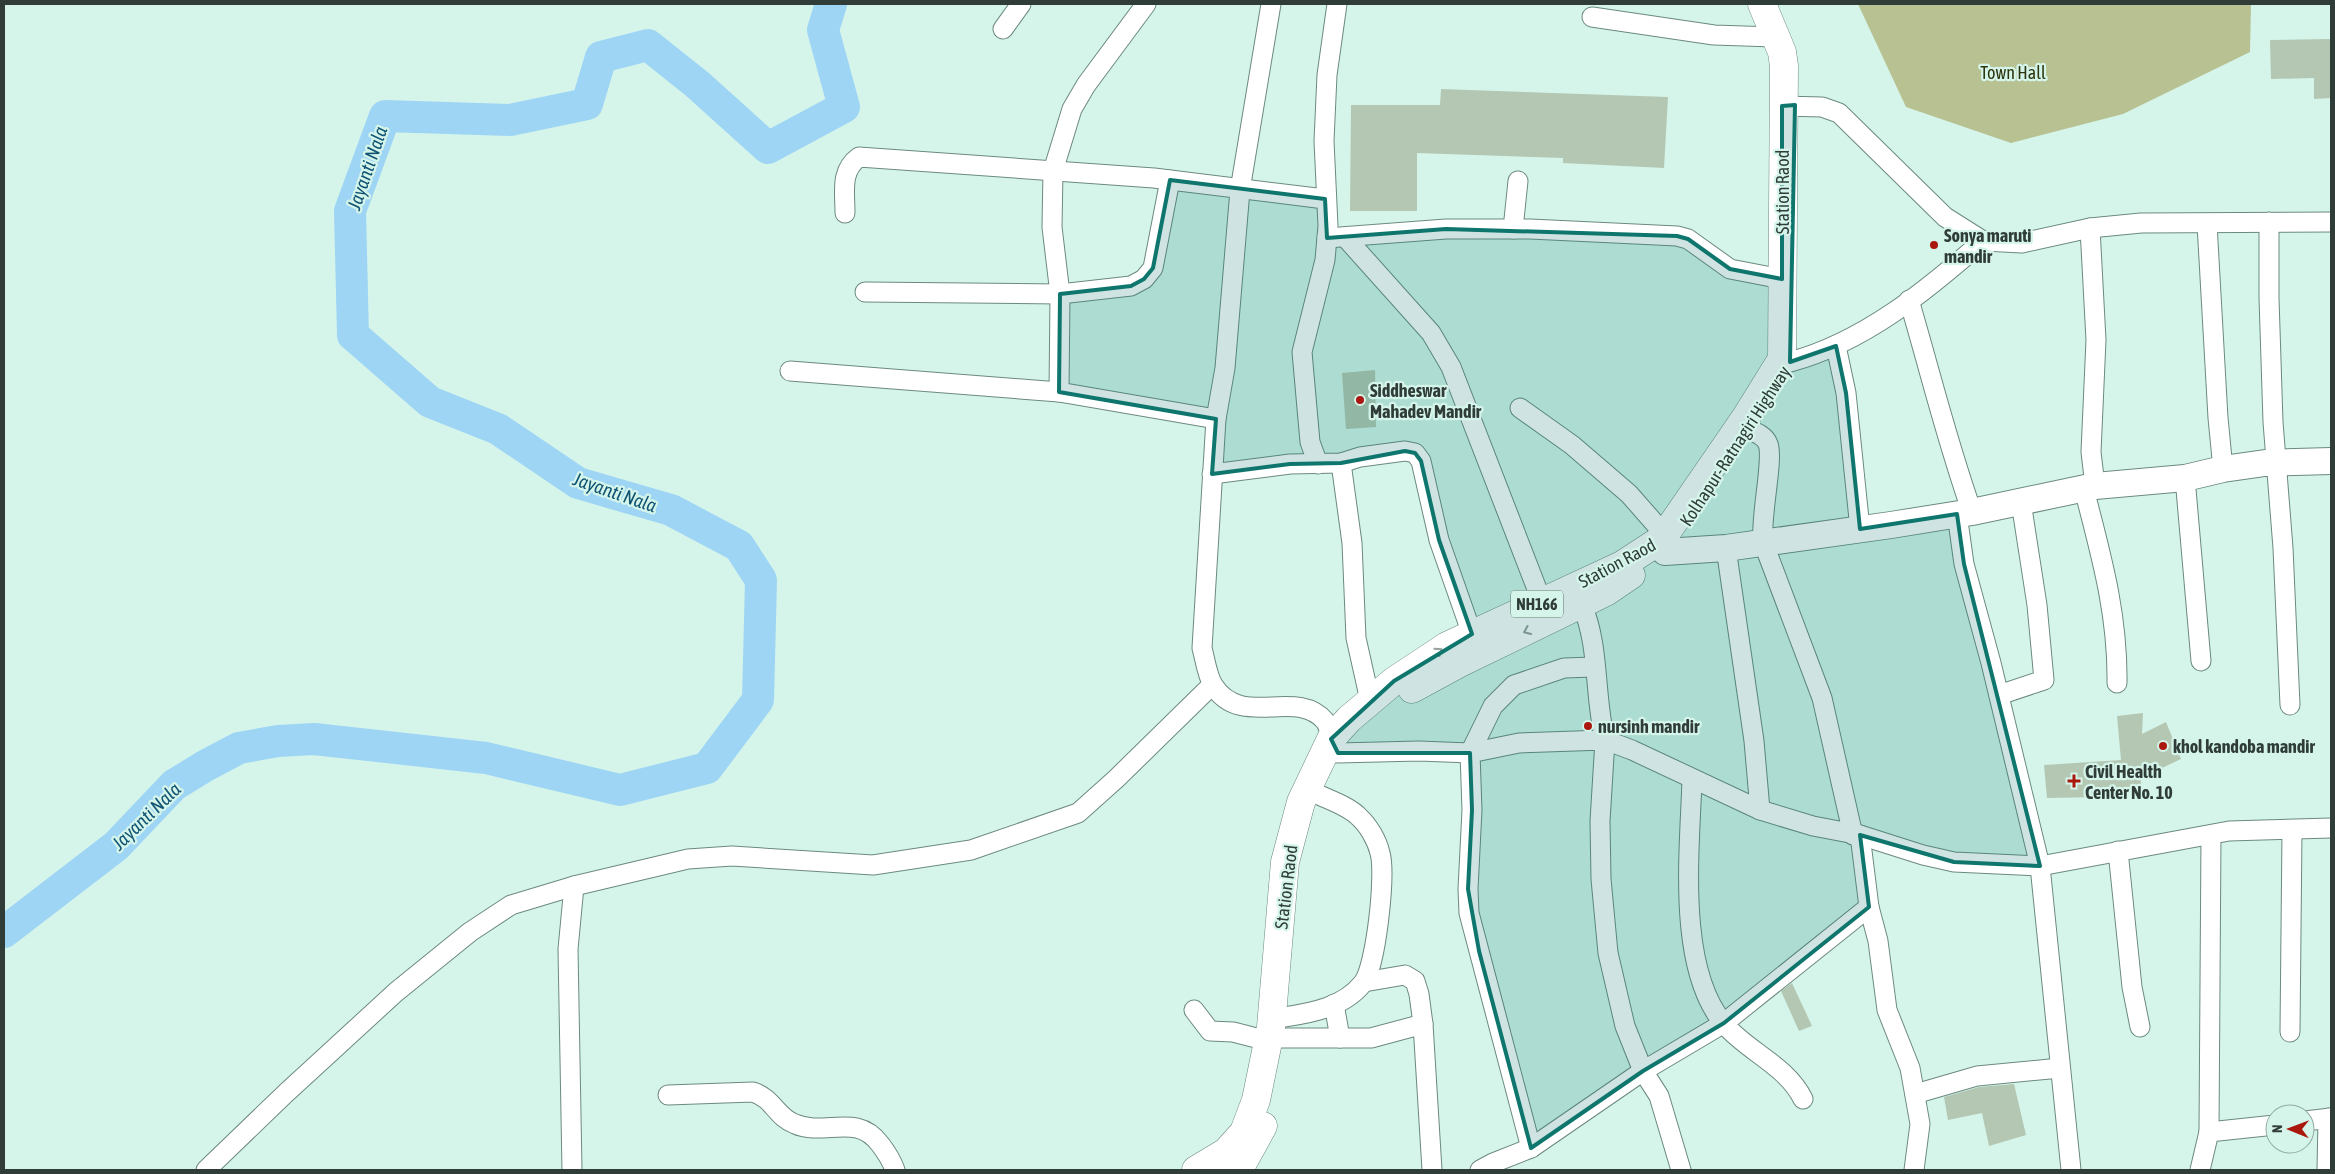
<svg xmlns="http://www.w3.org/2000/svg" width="2335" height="1174" font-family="'Asap Condensed',sans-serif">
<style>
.green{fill:#b8c191}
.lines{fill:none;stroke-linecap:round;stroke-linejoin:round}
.river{stroke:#9fd5f4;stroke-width:32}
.building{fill:#b3c7b3}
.street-casing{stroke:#6c8981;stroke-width:21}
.secondary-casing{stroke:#6c8981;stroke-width:28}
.highway-casing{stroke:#6c8981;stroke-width:29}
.street{stroke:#fff;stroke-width:19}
.secondary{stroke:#fff;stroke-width:26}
.highway{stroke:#fff;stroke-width:28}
.oneway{stroke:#979e9c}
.marked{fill:#0f766e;fill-opacity:0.2;stroke:#0f766e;stroke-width:4;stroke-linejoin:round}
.poi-dot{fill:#a9170d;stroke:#d5f5eb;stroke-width:2}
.labels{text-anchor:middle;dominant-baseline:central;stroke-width:4.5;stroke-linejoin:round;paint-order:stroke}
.shield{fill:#d5f5eb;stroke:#61746e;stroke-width:1}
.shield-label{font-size:16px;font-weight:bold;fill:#2f3c38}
.park-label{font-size:18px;fill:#2e340b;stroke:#d5f5eb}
.street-label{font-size:18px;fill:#2f3c38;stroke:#d5f5eb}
.poi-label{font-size:18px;font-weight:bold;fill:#2f3c38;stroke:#d5f5eb;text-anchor:start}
.water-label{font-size:19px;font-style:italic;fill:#115473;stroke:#d5f5eb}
</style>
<rect width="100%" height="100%" fill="#d5f5eb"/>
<path class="green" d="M 1858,4 L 2251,4 L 2250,52 L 2123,114 L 2011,143 L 1906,107 Z"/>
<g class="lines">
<path class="river" d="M 4,932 L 116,846 L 174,785 L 205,766 L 239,748 L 278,741 L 314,739 L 486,758 L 620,790 L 707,768 L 758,700 L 761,580 L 739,546 L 671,510 L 578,483 L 498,429 L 430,402 L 353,335 L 350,211 L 385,116 L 510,120 L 587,104 L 601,57 L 648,45 L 697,84 L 768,148 L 844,107 L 823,30 L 831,4"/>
</g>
<g class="building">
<path d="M 2331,39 L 2331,98 L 2314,99 L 2314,78 L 2271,79 L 2270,40 Z"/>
<path d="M 1441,89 L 1668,97 L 1664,168 L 1563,163 L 1563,158 L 1417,153 L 1417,211 L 1350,211 L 1351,105 L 1440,105 Z"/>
<path d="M 1375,370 L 1376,427 L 1346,429 L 1342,373 Z"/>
<path d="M 2143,713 L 2142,734 L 2166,722 L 2181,759 L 2141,778 L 2141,792 L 2104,797 L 2047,798 L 2044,765 L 2121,760 L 2117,716 Z"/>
<path d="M 1792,983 L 1812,1026 L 1799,1031 L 1781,991 Z"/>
<path d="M 2014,1084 L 2026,1135 L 1989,1146 L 1982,1113 L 1948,1120 L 1944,1097 L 1979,1087 Z"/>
</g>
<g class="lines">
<g class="street-casing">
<g id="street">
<path d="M 1271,4 L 1240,190 L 1225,368 L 1216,419 L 1202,648 C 1205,659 1207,675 1213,685 C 1241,730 1296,687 1325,721 C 1328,724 1334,746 1338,753 L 1419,751 L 1470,753 L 1519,743 L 1605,740 L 1600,821 L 1601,879 L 1608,953 L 1625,1026 L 1643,1071 L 1659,1096 L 1681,1170"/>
<path d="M 1592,17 L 1714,35 L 1774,37"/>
<path d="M 1003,29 L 1021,4"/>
<path d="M 1782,106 L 1822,107 L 1839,113 L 1945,217 L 1983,241"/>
<path d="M 845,213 C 845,191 840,171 859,157 L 1154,178 L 1325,199"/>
<path d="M 2269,222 L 2269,298 L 2273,422 L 2283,548 L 2290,705"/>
<path d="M 2207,224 L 2218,418 L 2223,469"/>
<path d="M 2090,228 L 2096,340 L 2091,452 L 2095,486"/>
<path d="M 1513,229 L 1518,181"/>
<path d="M 1345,237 L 1431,333 L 1451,367 L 1542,602"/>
<path d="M 1327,238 L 1446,229 L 1530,229 L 1677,236 L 1688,239 L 1730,269 L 1782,279"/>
<path d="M 865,292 L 1060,294 L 1131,286 L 1144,279 L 1153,268 L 1170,180"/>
<path d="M 1909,300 C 1930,371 1947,442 1972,512"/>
<path d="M 1836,346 L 1846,393 L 1860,529"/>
<path d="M 1790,362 C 1864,342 1926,291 1983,241 L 2022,243 L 2090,228 L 2141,223 L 2331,222"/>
<path d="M 790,371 L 1059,392 L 1216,419"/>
<path d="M 1059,392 L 1060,294 L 1052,227 L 1053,171 L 1072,109 L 1086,85 L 1146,4"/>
<path d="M 1520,408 L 1572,445 L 1629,494 L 1665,535"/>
<path d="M 1750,430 C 1757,433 1765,436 1768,444 C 1774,459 1760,517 1763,542 L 1822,698 L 1853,835"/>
<path d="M 1341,463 L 1352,543 L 1356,638 L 1369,696 L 1369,703"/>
<path d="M 1318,464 L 1310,442 L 1302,352 L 1325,260 L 1328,226 L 1324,141 L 1327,75 L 1337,4"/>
<path d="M 1212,474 L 1290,464 L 1341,463 L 1360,457 L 1405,451 L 1415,453 L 1421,461 L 1439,540 L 1472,634"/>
<path d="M 2185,478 L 2201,661"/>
<path d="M 2084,489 C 2101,555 2118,614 2117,683"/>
<path d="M 1957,514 L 1964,564 L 1991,663 L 2040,866 L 2071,1170"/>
<path d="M 1726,548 L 1754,741 L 1760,810"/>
<path d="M 1582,605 C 1600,647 1594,696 1605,740 L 1632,750 L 1760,810 L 1813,826 L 1860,835 L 1923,855 L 1954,862 L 2040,866 L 2229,831 L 2331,828"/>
<path d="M 1999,695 L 2044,680 L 2037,605 L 2021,502"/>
<path d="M 1692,779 C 1690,849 1676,967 1724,1024 C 1748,1052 1786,1065 1803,1099"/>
<path d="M 2118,851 L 2132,987 L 2140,1027"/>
<path d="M 1869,907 L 1878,941 L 1887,1010 L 1910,1068 L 1920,1124 L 1914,1170"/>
<path d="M 1364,982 L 1405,975 L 1415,981 L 1419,994 L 1423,1024"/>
<path d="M 1334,1004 L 1340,1038"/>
<path d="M 1194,1010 L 1210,1031 L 1233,1032 L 1268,1041"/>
<path d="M 1284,1017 C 1312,1013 1344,1007 1363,983 C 1376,967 1386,874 1380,853 C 1377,840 1368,825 1359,817 C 1349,806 1329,800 1315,793"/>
<path d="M 2290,1032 L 2292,831"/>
<path d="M 1280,1038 L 1371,1038 L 1423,1024 L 1432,1170"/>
<path d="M 1915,1094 L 1977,1076 L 2060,1068"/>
<path d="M 668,1095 L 753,1092 C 774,1099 776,1117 795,1124 C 825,1137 856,1112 880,1144 C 887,1153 891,1159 895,1170"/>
<path d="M 2305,1121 L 2331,1118"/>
<path d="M 2209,1132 L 2211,835"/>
<path d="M 1531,1148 L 1469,913 L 1468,889 L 1472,810 L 1470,753 L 1493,706 L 1514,685 L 1564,668 L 1594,667"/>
<path d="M 206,1170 L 286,1093 L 396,992 L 470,932 L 511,905 L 574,886 L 688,859 L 732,856 L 873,865 L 971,850 L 1078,813 L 1116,779 L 1212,685"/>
<path d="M 572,1170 L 568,949 L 574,886"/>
<path d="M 1480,1170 L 1493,1163 L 1531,1148 L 1643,1071 L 1724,1023 L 1869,907 L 1860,835"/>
<path d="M 2200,1170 L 2209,1132 L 2275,1125"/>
<path d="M 2327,1170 L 2328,1118"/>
</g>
</g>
<g class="secondary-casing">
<path id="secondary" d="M 1665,552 L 1726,548 L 1891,525 L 1972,512 L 2095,486 L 2185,478 L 2223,469 L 2265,463 L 2331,461"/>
</g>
<g class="highway-casing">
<g id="highway">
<path d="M 1412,689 L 1460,663 L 1606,592 L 1631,575"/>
<path d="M 1196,1170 L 1226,1152 L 1244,1132 L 1256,1100 L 1271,1027 L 1285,862 L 1301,802 L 1331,739 L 1349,719 L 1394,681 L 1447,646 L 1622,565 L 1662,539 L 1746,417 L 1782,359 L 1784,66 L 1782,52 L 1762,4"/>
<path d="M 1234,1170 L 1241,1166 L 1263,1126"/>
</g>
</g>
<use href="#street" class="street"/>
<use href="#secondary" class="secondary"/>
<use href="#highway" class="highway"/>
</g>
<defs><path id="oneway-chevron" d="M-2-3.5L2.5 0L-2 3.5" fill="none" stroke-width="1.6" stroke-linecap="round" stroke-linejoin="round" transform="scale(1.25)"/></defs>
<g class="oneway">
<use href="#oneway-chevron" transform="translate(1527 631) rotate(156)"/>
<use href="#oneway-chevron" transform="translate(1439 651) rotate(-35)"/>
</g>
<path class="marked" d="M 1795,105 L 1790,362 L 1836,346 L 1846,393 L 1860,529 L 1957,514 L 1964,564 L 2040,866 L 1954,862 L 1860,835 L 1869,907 L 1724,1023 L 1643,1071 L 1531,1148 L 1479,951 L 1468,889 L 1472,810 L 1470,753 L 1338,753 L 1331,739 L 1394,681 L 1472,634 L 1439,540 L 1421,461 L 1415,453 L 1405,451 L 1341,463 L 1290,464 L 1212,474 L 1216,419 L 1059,392 L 1060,294 L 1131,286 L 1144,279 L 1153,268 L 1170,180 L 1325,199 L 1327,238 L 1446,229 L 1677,236 L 1688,239 L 1730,269 L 1782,279 L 1782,106 Z"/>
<g class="poi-dot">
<circle cx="1934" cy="245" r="5"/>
<circle cx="1360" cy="400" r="5"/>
<circle cx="1588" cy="726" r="5"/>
<circle cx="2163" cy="746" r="5"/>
<path d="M2071.5 773.5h5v5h5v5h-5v5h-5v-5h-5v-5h5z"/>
</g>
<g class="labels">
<rect class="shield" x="1511" y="590.5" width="52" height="27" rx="4"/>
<g class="shield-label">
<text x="1537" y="604">NH166</text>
</g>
<g class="park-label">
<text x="2013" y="72">Town Hall</text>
</g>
<g class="street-label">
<text transform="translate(1782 192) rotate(-90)">Station Raod</text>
<text transform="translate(1735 446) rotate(-57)">Kolhapur-Ratnagiri Highway</text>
<text transform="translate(1617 563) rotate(-28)">Station Raod</text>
<text transform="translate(1286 887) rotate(-83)">Station Raod</text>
</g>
<g class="poi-label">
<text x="1944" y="235">Sonya maruti<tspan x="1944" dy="21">mandir</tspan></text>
<text x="1370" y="390">Siddheswar<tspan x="1370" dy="21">Mahadev Mandir</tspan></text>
<text x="1598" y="726">nursinh mandir</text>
<text x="2173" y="746">khol kandoba mandir</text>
<text x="2085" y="771">Civil Health<tspan x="2085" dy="21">Center No. 10</tspan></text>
</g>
<g class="water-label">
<text transform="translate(367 168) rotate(-71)">Jayanti Nala</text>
<text transform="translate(615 492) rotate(19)">Jayanti Nala</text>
<text transform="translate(146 816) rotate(-44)">Jayanti Nala</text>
</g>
</g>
<rect width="2335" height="1174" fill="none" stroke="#2f3c38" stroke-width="10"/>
<g transform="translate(2290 1129) rotate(271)"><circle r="24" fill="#d5f5eb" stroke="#93aba3"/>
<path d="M0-4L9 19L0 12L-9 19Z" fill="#a9170d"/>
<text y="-8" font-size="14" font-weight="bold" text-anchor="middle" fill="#2f3c38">N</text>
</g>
</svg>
